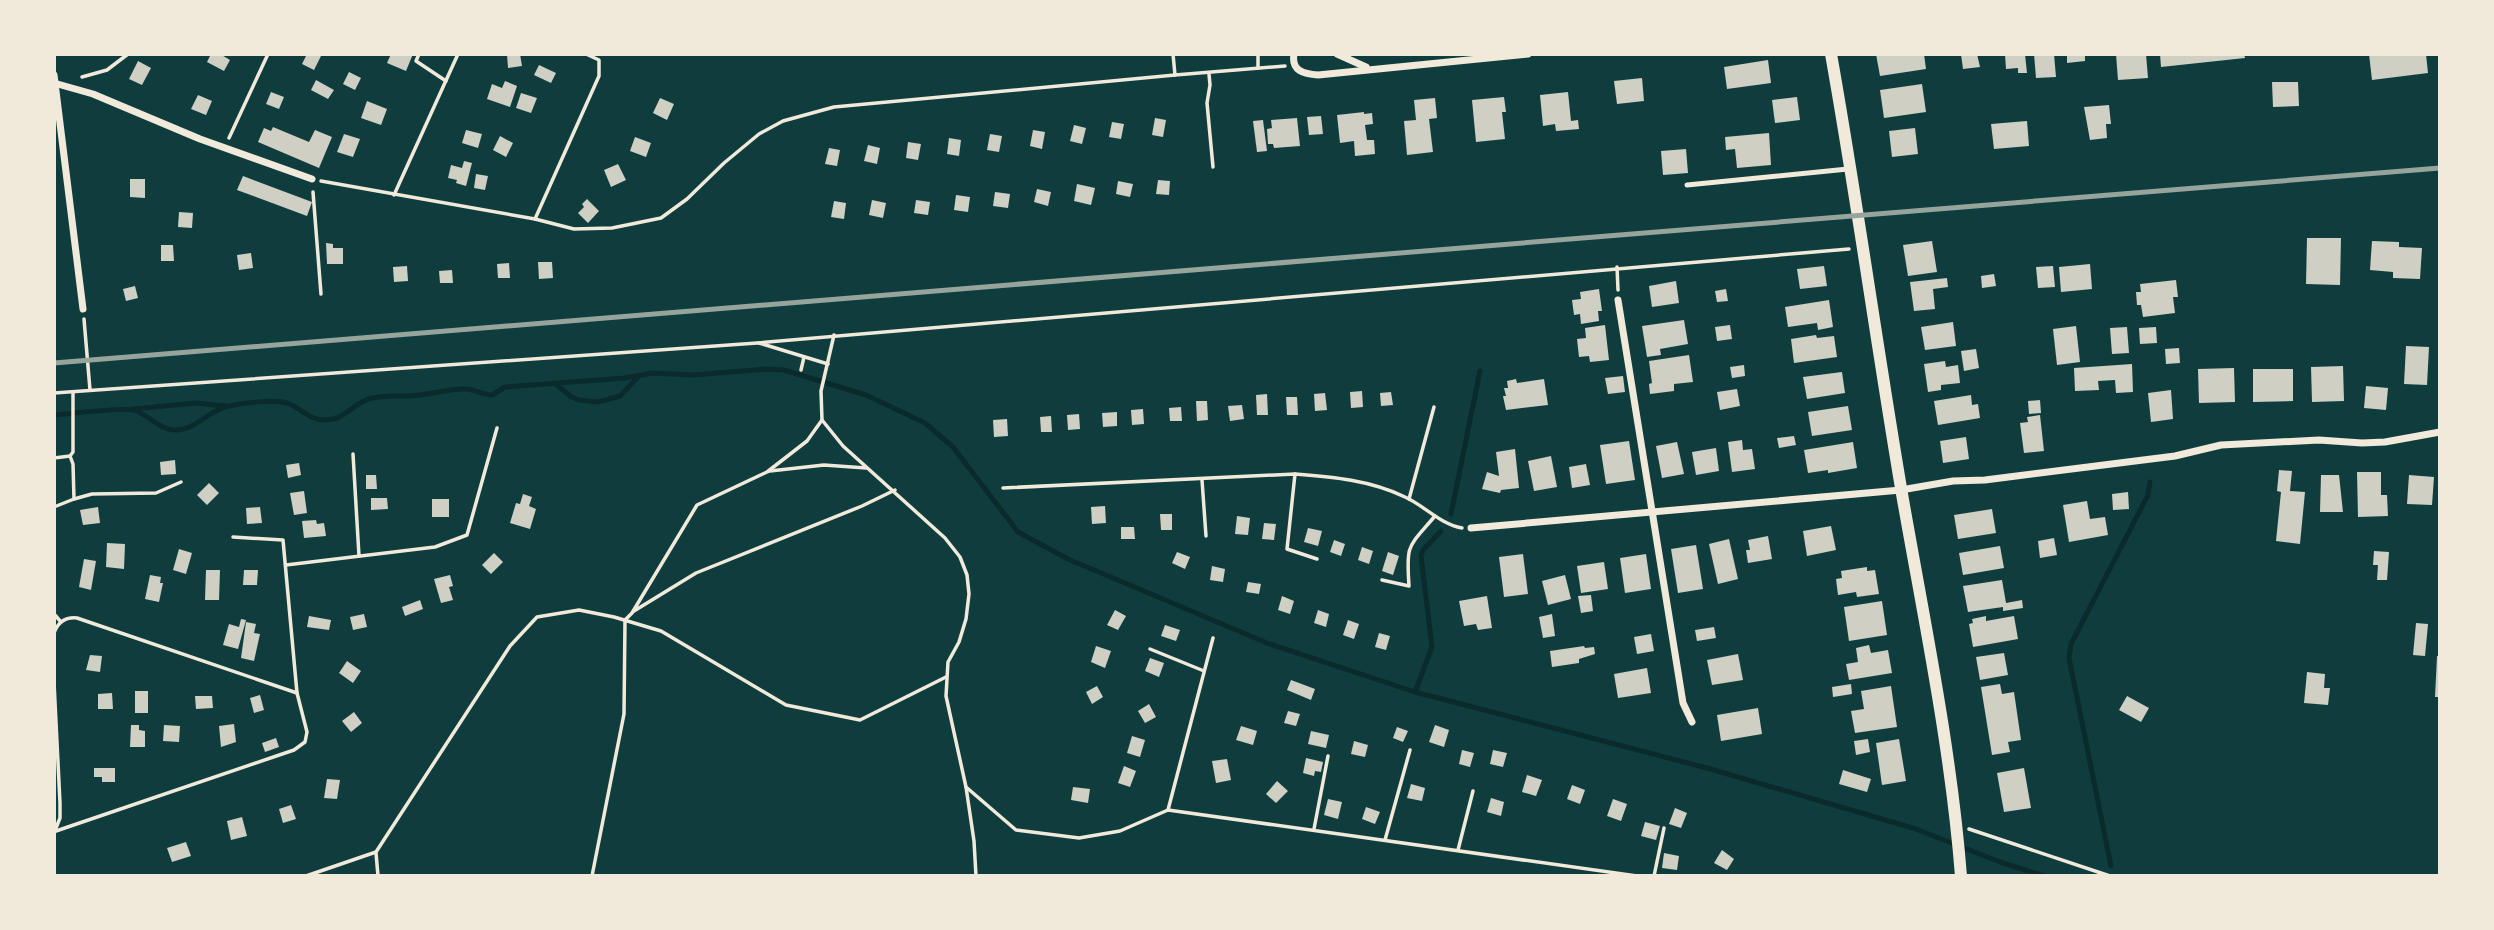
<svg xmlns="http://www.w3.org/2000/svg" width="2494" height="930" font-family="Manrope,sans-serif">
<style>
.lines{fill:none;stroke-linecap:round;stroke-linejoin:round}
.stream{stroke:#0a2a2b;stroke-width:5}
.building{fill:#cfcfc3}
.path{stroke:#f1e9da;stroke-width:3.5}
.service{stroke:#f1e9da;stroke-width:5}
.minor{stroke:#f1e9da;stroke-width:7}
.tertiary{stroke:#f1e9da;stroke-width:12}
.rail{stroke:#97a49c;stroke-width:5}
</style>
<rect width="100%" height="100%" fill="#0f3d3e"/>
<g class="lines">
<g class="stream">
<path d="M 557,385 L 570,396 L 579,400 L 598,402 L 620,396 L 638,377"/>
<path d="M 133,409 L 196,403 L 225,406"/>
<path d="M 54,415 C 70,414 122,407 134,410 C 149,415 159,430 176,430 C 196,430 210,409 229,406 C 243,403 274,399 287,403 C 301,408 309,420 325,420 C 346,420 353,402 372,398 C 388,395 403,397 419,395 C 435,394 450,388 467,389 C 476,390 483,395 492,395 L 505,387 L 625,378 L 652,373 L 693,375 L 766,369 L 784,370 L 866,395 L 925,423 L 953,447 L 1018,532 L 1068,559 L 1267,643 L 1415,692 L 1707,768 L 1916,829 L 2000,862 L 2044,876"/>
<path d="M 1451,514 L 1480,371"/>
<path d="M 1415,692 L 1432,647 L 1421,556 L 1423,550 L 1441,531"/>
<path d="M 2111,866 L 2069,658 L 2071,644 L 2148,495 L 2150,482"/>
</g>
</g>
<g class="building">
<path d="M 211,54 L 220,54 L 230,60 L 224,71 L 207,62 Z"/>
<path d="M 307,54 L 322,54 L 314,70 L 302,64 Z"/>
<path d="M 391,54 L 413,54 L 406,71 L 387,63 Z"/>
<path d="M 507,54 L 520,54 L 522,66 L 508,68 Z"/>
<path d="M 1876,54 L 1924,54 L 1926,69 L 1880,76 Z"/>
<path d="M 1961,54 L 1977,54 L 1980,67 L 1963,69 Z"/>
<path d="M 2005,54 L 2025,54 L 2027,73 L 2018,73 L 2018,68 L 2006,69 Z"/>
<path d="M 2034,54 L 2054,54 L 2056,77 L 2036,78 Z"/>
<path d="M 2067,54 L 2085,54 L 2085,61 L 2067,63 Z"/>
<path d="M 2116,54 L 2146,54 L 2148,78 L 2118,80 Z"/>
<path d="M 2160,54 L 2244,54 L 2245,58 L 2161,67 Z"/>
<path d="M 2369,54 L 2426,54 L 2428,73 L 2372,80 Z"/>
<path d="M 1768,60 L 1771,83 L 1727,89 L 1724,67 Z"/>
<path d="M 138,61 L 151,68 L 142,85 L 129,79 Z"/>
<path d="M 539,65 L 556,73 L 551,83 L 534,75 Z"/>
<path d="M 349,72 L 361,78 L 355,90 L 343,84 Z"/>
<path d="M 1642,78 L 1644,101 L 1617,104 L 1614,81 Z"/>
<path d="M 316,80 L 334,90 L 328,99 L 311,90 Z"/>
<path d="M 505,81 L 517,86 L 510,107 L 487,99 L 492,84 L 502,88 Z"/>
<path d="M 2272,82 L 2298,82 L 2299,106 L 2273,107 Z"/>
<path d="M 1922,84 L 1926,112 L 1884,118 L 1880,90 Z"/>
<path d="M 271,92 L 284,97 L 279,109 L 266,104 Z"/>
<path d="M 1568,92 L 1571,121 L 1578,120 L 1579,129 L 1556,131 L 1555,124 L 1543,126 L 1540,95 Z"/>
<path d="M 521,93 L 537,98 L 531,113 L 516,108 Z"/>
<path d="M 198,95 L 212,101 L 206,115 L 191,109 Z"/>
<path d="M 1504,97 L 1506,112 L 1502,112 L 1505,139 L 1476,142 L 1472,100 Z"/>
<path d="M 1797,97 L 1800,120 L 1775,123 L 1772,100 Z"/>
<path d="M 660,98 L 674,104 L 667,120 L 653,113 Z"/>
<path d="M 1435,98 L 1437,118 L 1429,119 L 1433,152 L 1407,155 L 1404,121 L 1416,120 L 1414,100 Z"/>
<path d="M 367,101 L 387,109 L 381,125 L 361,118 Z"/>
<path d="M 2109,105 L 2111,124 L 2106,124 L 2107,138 L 2090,140 L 2084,107 Z"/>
<path d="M 1364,112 L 1364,114 L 1372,113 L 1373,124 L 1365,125 L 1367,140 L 1374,140 L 1375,154 L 1355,156 L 1354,141 L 1340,143 L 1337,115 Z"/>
<path d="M 1321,116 L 1323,134 L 1309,135 L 1307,117 Z"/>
<path d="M 1155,118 L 1166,120 L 1163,137 L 1152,135 Z"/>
<path d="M 1297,118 L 1300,146 L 1274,148 L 1273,144 L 1268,144 L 1267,129 L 1272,128 L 1271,120 Z"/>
<path d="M 1263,120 L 1267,151 L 1257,152 L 1253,121 Z"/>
<path d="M 2027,121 L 2029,146 L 1994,149 L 1991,124 Z"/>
<path d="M 1112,122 L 1124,124 L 1121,139 L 1109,137 Z"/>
<path d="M 1074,125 L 1086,128 L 1082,144 L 1070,141 Z"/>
<path d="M 273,127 L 309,142 L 315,130 L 332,137 L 319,168 L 258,142 L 264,128 L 271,131 Z"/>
<path d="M 1915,128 L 1918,154 L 1892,157 L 1889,131 Z"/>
<path d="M 466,130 L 482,134 L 478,148 L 462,143 Z"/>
<path d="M 1033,130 L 1045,132 L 1042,149 L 1030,146 Z"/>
<path d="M 1769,133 L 1771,165 L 1737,168 L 1735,149 L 1726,150 L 1725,137 Z"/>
<path d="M 344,134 L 360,139 L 353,157 L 337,152 Z"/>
<path d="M 990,134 L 1002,136 L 999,152 L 987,150 Z"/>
<path d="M 500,136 L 513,143 L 506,157 L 493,150 Z"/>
<path d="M 635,137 L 651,143 L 646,157 L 630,151 Z"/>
<path d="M 949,138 L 961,140 L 959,156 L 947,154 Z"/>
<path d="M 908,142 L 921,144 L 918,160 L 906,158 Z"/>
<path d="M 868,145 L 880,148 L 877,164 L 864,161 Z"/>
<path d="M 829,148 L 840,150 L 837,166 L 825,164 Z"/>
<path d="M 1686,149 L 1688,173 L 1663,175 L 1661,151 Z"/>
<path d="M 464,161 L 472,163 L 466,186 L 456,183 L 457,180 L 448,178 L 451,165 L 462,168 Z"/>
<path d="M 618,164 L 626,180 L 611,187 L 604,170 Z"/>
<path d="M 476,174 L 488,176 L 485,190 L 474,188 Z"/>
<path d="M 243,176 L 312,202 L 307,216 L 237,190 Z"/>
<path d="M 130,179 L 145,179 L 145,198 L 130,197 Z"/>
<path d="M 1158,180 L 1170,181 L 1169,195 L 1156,194 Z"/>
<path d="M 1118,181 L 1133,184 L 1130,197 L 1116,194 Z"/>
<path d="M 1077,184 L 1095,188 L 1091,205 L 1074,201 Z"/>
<path d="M 1037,189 L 1051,192 L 1048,206 L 1034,202 Z"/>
<path d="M 995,192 L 1010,194 L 1008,208 L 993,206 Z"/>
<path d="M 956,195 L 970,197 L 968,212 L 954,210 Z"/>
<path d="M 587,199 L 599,211 L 588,223 L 578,213 L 584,207 L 582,204 Z"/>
<path d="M 872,200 L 886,203 L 883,218 L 869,215 Z"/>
<path d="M 916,200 L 930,202 L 928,215 L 914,213 Z"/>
<path d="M 834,201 L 846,203 L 844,219 L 831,217 Z"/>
<path d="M 179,212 L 193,213 L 192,228 L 178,227 Z"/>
<path d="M 2307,238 L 2341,238 L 2340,285 L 2306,284 Z"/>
<path d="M 1932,241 L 1937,272 L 1908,276 L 1903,245 Z"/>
<path d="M 2372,241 L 2399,242 L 2399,247 L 2422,248 L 2420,279 L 2393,278 L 2393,272 L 2370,270 Z"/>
<path d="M 326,243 L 333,244 L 333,248 L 343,248 L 343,264 L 327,264 Z"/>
<path d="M 161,245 L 173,245 L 174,261 L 161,261 Z"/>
<path d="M 251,253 L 253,268 L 239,270 L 237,255 Z"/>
<path d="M 538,262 L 552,262 L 553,278 L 539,279 Z"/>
<path d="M 509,263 L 510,278 L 498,278 L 497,264 Z"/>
<path d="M 2090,264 L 2092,289 L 2061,292 L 2059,267 Z"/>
<path d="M 407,266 L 408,281 L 394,282 L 393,267 Z"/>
<path d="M 1824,266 L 1827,286 L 1800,289 L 1797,269 Z"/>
<path d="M 2053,266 L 2055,287 L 2038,288 L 2036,267 Z"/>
<path d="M 452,270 L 453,283 L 440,283 L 439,271 Z"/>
<path d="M 1994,274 L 1996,286 L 1982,288 L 1981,276 Z"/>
<path d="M 1947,278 L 1948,287 L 1933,289 L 1935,309 L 1914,311 L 1910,282 Z"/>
<path d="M 2176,280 L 2178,297 L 2173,297 L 2175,313 L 2143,317 L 2141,305 L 2137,305 L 2136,292 L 2141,292 L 2140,284 Z"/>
<path d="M 1676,281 L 1679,303 L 1652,307 L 1649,286 Z"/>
<path d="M 135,286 L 138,298 L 126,301 L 123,289 Z"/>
<path d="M 1599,289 L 1602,311 L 1598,311 L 1599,321 L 1581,324 L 1580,314 L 1574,315 L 1572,300 L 1581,299 L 1580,292 Z"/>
<path d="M 1726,289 L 1728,301 L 1717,302 L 1715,291 Z"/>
<path d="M 1829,300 L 1833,327 L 1818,330 L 1817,323 L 1788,327 L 1785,307 Z"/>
<path d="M 1684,320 L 1688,344 L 1660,349 L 1661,355 L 1647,357 L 1642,326 Z"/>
<path d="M 1953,322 L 1956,346 L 1925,350 L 1921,327 Z"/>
<path d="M 1605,325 L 1609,360 L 1590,362 L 1589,356 L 1579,357 L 1577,339 L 1586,338 L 1585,328 Z"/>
<path d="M 1730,325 L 1732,339 L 1717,341 L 1715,327 Z"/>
<path d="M 2076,326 L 2080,362 L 2057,365 L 2053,329 Z"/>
<path d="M 2127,327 L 2129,353 L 2112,354 L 2110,328 Z"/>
<path d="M 2156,327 L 2157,343 L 2140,344 L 2139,328 Z"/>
<path d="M 1816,335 L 1817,338 L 1834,336 L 1837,357 L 1794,363 L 1791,339 Z"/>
<path d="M 2406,346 L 2429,347 L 2427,385 L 2404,384 Z"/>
<path d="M 2179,348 L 2180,363 L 2166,364 L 2165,349 Z"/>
<path d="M 1976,349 L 1979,368 L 1964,371 L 1961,351 Z"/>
<path d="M 1689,355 L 1693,382 L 1674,384 L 1674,391 L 1650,394 L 1649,384 L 1652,383 L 1649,361 Z"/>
<path d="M 1945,361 L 1946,367 L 1958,365 L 1960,383 L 1941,385 L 1941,390 L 1928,392 L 1924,364 Z"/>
<path d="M 2132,364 L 2133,392 L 2116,393 L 2115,380 L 2098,381 L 2099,390 L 2075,391 L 2074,368 Z"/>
<path d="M 1744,365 L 1745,376 L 1732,378 L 1730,367 Z"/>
<path d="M 2343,366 L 2344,401 L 2312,402 L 2311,367 Z"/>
<path d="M 2234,368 L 2235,402 L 2199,403 L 2198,369 Z"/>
<path d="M 2253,369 L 2293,369 L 2293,401 L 2253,402 Z"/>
<path d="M 1842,372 L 1845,393 L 1807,399 L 1803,377 Z"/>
<path d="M 1623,376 L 1625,392 L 1608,394 L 1605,378 Z"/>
<path d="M 1516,379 L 1517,383 L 1544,379 L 1548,405 L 1506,410 L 1503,396 L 1506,396 L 1504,388 L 1508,388 L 1507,381 Z"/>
<path d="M 2366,386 L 2388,388 L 2386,410 L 2364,408 Z"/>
<path d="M 1737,389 L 1740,406 L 1720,410 L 1717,392 Z"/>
<path d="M 2171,390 L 2173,419 L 2151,422 L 2148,393 Z"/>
<path d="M 1362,391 L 1363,407 L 1351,408 L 1350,392 Z"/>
<path d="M 1391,392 L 1393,405 L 1381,406 L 1380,393 Z"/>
<path d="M 1325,393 L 1327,410 L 1315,411 L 1314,394 Z"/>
<path d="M 1267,394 L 1268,415 L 1257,415 L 1256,395 Z"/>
<path d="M 1971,395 L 1972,405 L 1978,404 L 1980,418 L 1938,425 L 1934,401 Z"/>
<path d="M 1286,397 L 1297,397 L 1298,415 L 1287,415 Z"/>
<path d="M 2040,400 L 2041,413 L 2029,414 L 2028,401 Z"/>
<path d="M 1196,401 L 1207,401 L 1208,420 L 1197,421 Z"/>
<path d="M 1242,405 L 1244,419 L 1230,421 L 1228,406 Z"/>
<path d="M 1848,406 L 1852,430 L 1812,436 L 1808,412 Z"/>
<path d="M 1181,407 L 1182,421 L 1170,421 L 1169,408 Z"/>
<path d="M 1143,409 L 1144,424 L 1132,425 L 1131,410 Z"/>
<path d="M 1117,412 L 1117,426 L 1103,427 L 1102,413 Z"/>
<path d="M 1079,414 L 1080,429 L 1068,430 L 1067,415 Z"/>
<path d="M 2040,415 L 2044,451 L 2024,453 L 2020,423 L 2028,422 L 2027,417 Z"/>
<path d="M 1051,416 L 1052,432 L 1041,432 L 1040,417 Z"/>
<path d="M 1007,419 L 1008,436 L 994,437 L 993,420 Z"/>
<path d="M 1794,436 L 1796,445 L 1779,448 L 1777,438 Z"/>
<path d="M 1966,437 L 1969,459 L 1943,463 L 1940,441 Z"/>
<path d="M 1742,440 L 1743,450 L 1752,449 L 1755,469 L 1732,472 L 1728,442 Z"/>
<path d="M 1629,441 L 1635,480 L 1606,484 L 1600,445 Z"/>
<path d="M 1677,442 L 1684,474 L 1662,478 L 1656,446 Z"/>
<path d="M 1853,442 L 1857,468 L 1828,473 L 1828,470 L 1808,473 L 1804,450 Z"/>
<path d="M 1716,448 L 1719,471 L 1696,475 L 1692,452 Z"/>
<path d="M 1515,449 L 1519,488 L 1501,490 L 1500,493 L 1482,489 L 1487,472 L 1499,476 L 1496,452 Z"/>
<path d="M 1551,456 L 1557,487 L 1534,491 L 1528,461 Z"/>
<path d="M 175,460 L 176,474 L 161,475 L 160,462 Z"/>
<path d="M 299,463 L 301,475 L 288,478 L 286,465 Z"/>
<path d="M 1586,464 L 1590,485 L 1572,488 L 1569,467 Z"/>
<path d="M 2279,470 L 2292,471 L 2290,491 L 2305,492 L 2300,544 L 2276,541 L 2281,492 L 2277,491 Z"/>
<path d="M 2357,472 L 2381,472 L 2381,495 L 2387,495 L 2388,516 L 2358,517 Z"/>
<path d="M 366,475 L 376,475 L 377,489 L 366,489 Z"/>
<path d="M 2321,475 L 2339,475 L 2343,512 L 2320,512 Z"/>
<path d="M 2409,475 L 2434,477 L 2432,505 L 2407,504 Z"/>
<path d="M 209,483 L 219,493 L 207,505 L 197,495 Z"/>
<path d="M 304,491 L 307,513 L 294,515 L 290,493 Z"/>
<path d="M 2128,492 L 2129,509 L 2113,510 L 2112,494 Z"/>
<path d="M 523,494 L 532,497 L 529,506 L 536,509 L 530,529 L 510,523 L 516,503 L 520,504 Z"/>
<path d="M 371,498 L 387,498 L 388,509 L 371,510 Z"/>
<rect x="432" y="499" width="17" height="18"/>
<path d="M 2087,501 L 2090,519 L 2105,517 L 2108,535 L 2069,542 L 2063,505 Z"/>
<path d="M 1105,506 L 1106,523 L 1092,524 L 1091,507 Z"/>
<path d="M 98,507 L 100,523 L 83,525 L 80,510 Z"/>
<path d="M 260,507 L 262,523 L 247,524 L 246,508 Z"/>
<path d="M 1992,509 L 1996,533 L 1958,539 L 1954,515 Z"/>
<path d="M 1160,514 L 1172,514 L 1172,530 L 1161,530 Z"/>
<path d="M 1237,516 L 1250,518 L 1248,535 L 1235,534 Z"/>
<path d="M 316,520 L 317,524 L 324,523 L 326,536 L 304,538 L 302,521 Z"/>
<path d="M 1264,523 L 1276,524 L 1274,540 L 1262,539 Z"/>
<path d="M 1831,526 L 1836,550 L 1807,556 L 1803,531 Z"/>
<path d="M 1121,527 L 1134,527 L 1135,539 L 1121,539 Z"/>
<path d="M 1308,528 L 1322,531 L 1318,546 L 1304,542 Z"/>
<path d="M 1768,536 L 1772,559 L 1748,563 L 1746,550 L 1750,550 L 1748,540 Z"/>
<path d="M 2054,538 L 2057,555 L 2040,558 L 2038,541 Z"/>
<path d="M 1729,539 L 1738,579 L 1718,584 L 1709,544 Z"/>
<path d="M 1334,540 L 1345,544 L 1341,556 L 1330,552 Z"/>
<path d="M 107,543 L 125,544 L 124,569 L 106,567 Z"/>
<path d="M 1696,545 L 1703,589 L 1678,593 L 1671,549 Z"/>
<path d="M 2000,546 L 2004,568 L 1963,575 L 1959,553 Z"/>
<path d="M 1362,547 L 1373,551 L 1369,564 L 1358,560 Z"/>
<path d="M 179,549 L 192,553 L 186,574 L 173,570 Z"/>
<path d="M 2374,551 L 2389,552 L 2387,580 L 2377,580 L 2378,565 L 2373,565 Z"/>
<path d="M 1177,552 L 1190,557 L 1185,569 L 1172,563 Z"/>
<path d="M 1388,552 L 1399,556 L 1393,575 L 1382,571 Z"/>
<path d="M 494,553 L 503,562 L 491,574 L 482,565 Z"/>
<path d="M 1523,554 L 1528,594 L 1504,597 L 1499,557 Z"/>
<path d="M 1646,554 L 1651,589 L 1625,593 L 1620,558 Z"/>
<path d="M 84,559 L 96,561 L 91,590 L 79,587 Z"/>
<path d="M 1604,562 L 1608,589 L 1581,593 L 1577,566 Z"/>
<path d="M 1212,566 L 1225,569 L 1223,582 L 1210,580 Z"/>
<path d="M 1867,567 L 1867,571 L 1875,570 L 1879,594 L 1857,597 L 1856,592 L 1838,595 L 1836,579 L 1842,578 L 1841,571 Z"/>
<path d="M 206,570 L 220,570 L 219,600 L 205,600 Z"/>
<path d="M 244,570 L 258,570 L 257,585 L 243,585 Z"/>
<path d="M 150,575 L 161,577 L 160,583 L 163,583 L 159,602 L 145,599 Z"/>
<path d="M 450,575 L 453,586 L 449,587 L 453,600 L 441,603 L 434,579 Z"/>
<path d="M 1565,575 L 1571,599 L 1548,605 L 1542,581 Z"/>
<path d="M 2002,580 L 2006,603 L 2022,600 L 2023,608 L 2003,611 L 2003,607 L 1968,612 L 1963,586 Z"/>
<path d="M 1248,582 L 1261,584 L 1259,594 L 1246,592 Z"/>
<path d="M 1591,595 L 1593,611 L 1581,613 L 1578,596 Z"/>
<path d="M 1282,596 L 1294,601 L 1290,614 L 1278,610 Z"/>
<path d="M 1487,596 L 1492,628 L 1478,630 L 1476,624 L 1464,626 L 1459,601 Z"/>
<path d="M 420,600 L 423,609 L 405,616 L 402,607 Z"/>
<path d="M 1882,601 L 1887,635 L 1849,641 L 1844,607 Z"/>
<path d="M 1115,610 L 1126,616 L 1118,630 L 1107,625 Z"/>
<path d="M 1318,610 L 1329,614 L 1326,627 L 1314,623 Z"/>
<path d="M 364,614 L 367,627 L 353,630 L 350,617 Z"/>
<path d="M 1552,614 L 1555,636 L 1543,638 L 1539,617 Z"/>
<path d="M 309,616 L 331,620 L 329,630 L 307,627 Z"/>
<path d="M 1986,616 L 1986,621 L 2014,616 L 2018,639 L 1973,647 L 1969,624 L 1973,623 L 1972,619 Z"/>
<path d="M 241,619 L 246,620 L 238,649 L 223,645 L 229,624 L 239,627 Z"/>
<path d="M 1348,620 L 1359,624 L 1354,639 L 1343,635 Z"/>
<path d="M 246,622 L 256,624 L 254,633 L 260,634 L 254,661 L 241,658 Z"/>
<path d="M 2416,623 L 2428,624 L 2425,656 L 2413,655 Z"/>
<path d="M 1165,625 L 1180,630 L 1176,641 L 1161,636 Z"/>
<path d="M 1714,627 L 1716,638 L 1697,641 L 1695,630 Z"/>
<path d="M 1379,633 L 1390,636 L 1386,650 L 1375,647 Z"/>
<path d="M 1651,634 L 1654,651 L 1637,654 L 1634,637 Z"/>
<path d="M 1869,645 L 1871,653 L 1888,650 L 1892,673 L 1849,680 L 1846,664 L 1858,662 L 1856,648 Z"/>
<path d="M 1096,646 L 1111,651 L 1105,668 L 1091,662 Z"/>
<path d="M 1584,646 L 1585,648 L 1594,647 L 1595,654 L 1579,659 L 1579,663 L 1552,667 L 1550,651 Z"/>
<path d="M 2004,653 L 2008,675 L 1980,680 L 1976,657 Z"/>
<path d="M 1738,654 L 1743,680 L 1712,685 L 1707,660 Z"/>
<path d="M 90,655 L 102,656 L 100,672 L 86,670 Z"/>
<path d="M 2437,656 L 2440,656 L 2440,697 L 2435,697 Z"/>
<path d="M 1150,658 L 1164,663 L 1159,677 L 1145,671 Z"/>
<path d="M 347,661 L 361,671 L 353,683 L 339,673 Z"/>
<path d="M 1647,668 L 1651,693 L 1618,698 L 1614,674 Z"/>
<path d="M 2307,672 L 2325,674 L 2324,688 L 2330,688 L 2328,705 L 2304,703 Z"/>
<path d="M 1291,680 L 1315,689 L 1311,700 L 1287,690 Z"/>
<path d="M 1851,684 L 1852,694 L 1833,697 L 1832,687 Z"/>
<path d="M 2000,684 L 2002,694 L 2014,692 L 2021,740 L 2008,742 L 2010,752 L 1992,755 L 1981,687 Z"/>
<path d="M 1097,686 L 1103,697 L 1092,704 L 1086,692 Z"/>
<path d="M 1891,686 L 1897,727 L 1855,733 L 1851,711 L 1864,709 L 1861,691 Z"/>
<rect x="135" y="691" width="13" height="22"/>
<path d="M 112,693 L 113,709 L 98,709 L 98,694 Z"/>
<path d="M 260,695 L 264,710 L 254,713 L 250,698 Z"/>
<path d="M 195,696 L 212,696 L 213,708 L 196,709 Z"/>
<path d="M 2127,696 L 2149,708 L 2141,722 L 2119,710 Z"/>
<path d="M 1149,704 L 1156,717 L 1145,723 L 1138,711 Z"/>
<path d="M 1758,708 L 1762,734 L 1721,741 L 1717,715 Z"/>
<path d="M 1288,711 L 1300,714 L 1296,726 L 1284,723 Z"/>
<path d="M 354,712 L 362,723 L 351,732 L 342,721 Z"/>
<path d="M 234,724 L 236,742 L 221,747 L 219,726 Z"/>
<path d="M 131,725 L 139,725 L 139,730 L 145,731 L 145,747 L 130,747 Z"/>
<path d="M 164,725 L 180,726 L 179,742 L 163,741 Z"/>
<path d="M 1435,725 L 1449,730 L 1444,747 L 1429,742 Z"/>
<path d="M 1241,726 L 1257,731 L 1253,745 L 1236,740 Z"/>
<path d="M 1397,727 L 1408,731 L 1403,742 L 1393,738 Z"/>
<path d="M 1311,731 L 1329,735 L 1326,748 L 1308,744 Z"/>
<path d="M 1132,736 L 1145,740 L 1140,757 L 1127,753 Z"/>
<path d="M 276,738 L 279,747 L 265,752 L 262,743 Z"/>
<path d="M 1868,739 L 1870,752 L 1856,755 L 1854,741 Z"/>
<path d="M 1899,739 L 1906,781 L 1882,785 L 1876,743 Z"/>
<path d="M 1354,741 L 1368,745 L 1365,757 L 1351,754 Z"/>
<path d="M 1462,750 L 1474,753 L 1470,767 L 1459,764 Z"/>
<path d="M 1493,750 L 1507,753 L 1503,767 L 1490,764 Z"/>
<path d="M 1306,758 L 1323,762 L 1321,772 L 1315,771 L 1314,776 L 1303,773 Z"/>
<path d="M 1227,759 L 1231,780 L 1216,783 L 1212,761 Z"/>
<path d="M 1124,766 L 1136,771 L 1130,787 L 1118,783 Z"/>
<path d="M 94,768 L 115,768 L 115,782 L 102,782 L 102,777 L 94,777 Z"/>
<path d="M 2024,768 L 2031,808 L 2004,812 L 1997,773 Z"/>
<path d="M 1843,770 L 1871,779 L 1867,792 L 1839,784 Z"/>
<path d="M 1527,775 L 1542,780 L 1536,796 L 1522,792 Z"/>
<path d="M 327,779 L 340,780 L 337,799 L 324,798 Z"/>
<path d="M 1277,781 L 1288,791 L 1276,803 L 1266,794 Z"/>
<path d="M 1411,784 L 1425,788 L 1422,801 L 1407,798 Z"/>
<path d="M 1572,785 L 1585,790 L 1580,804 L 1567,799 Z"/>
<path d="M 1073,787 L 1090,789 L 1088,803 L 1071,800 Z"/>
<path d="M 1491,798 L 1504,802 L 1501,816 L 1487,812 Z"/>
<path d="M 1328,799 L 1342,802 L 1338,819 L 1324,815 Z"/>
<path d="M 1613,799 L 1627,804 L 1621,821 L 1607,816 Z"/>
<path d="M 291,805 L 296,819 L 283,823 L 279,809 Z"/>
<path d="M 1366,807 L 1380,812 L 1375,824 L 1362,819 Z"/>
<path d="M 1675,808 L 1687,813 L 1681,828 L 1669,824 Z"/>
<path d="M 242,817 L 247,836 L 231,840 L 227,821 Z"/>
<path d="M 1645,822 L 1660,826 L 1656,840 L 1641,836 Z"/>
<path d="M 186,842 L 191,856 L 172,862 L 167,848 Z"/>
<path d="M 1722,850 L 1734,859 L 1727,870 L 1714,863 Z"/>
<path d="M 1664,853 L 1679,856 L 1677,870 L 1662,868 Z"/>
</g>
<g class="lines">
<g class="path">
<path d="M 419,54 L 416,61 L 446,81"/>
<path d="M 1258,54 L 1258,68"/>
<path d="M 1209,74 L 1210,85 L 1207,103 L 1213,167"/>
<path d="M 1175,75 L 1285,66"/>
<path d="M 82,77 L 107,70 L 128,54"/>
<path d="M 229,138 L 268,54"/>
<path d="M 321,181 L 535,219 L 574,229 L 612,228 L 661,218 L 687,199 L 724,163 L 759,134 L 783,121 L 834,107 L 1175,75 L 1173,54"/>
<path d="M 313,192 L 321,294"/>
<path d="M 394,195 L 458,54"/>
<path d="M 535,219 L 599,76 L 599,60 L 586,54"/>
<path d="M 1617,267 L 1618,290"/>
<path d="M 84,319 L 90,390"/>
<path d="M 834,335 L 821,391 L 822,420 L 843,446 L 945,538 L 960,557 L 967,575 L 969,594 L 966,619 L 959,642 L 948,662 L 946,696 L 966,787 L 974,841 L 976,876"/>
<path d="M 759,343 L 828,364"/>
<path d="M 801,370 L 804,357"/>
<path d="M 54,393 L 757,343 L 1849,249"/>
<path d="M 353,454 L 359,556"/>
<path d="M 54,458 L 70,456 L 73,452 L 73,392"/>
<path d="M 770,471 L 824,465 L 866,468"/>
<path d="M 1295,474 L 1287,549 L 1317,559"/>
<path d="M 1202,480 L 1206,536"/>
<path d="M 1003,488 L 1295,474 C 1333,477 1370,480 1405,497 C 1425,506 1440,524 1462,528"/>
<path d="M 74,499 L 92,494 L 156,493 L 181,482"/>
<path d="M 1409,499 L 1434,407"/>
<path d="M 54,507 L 74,499 L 73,464 L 70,456"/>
<path d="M 286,565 L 435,547 L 467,535 L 497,428"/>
<path d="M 1382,580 L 1409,586 C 1406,543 1408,548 1435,516"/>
<path d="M 634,611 L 696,573 L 862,506 L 895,490"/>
<path d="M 54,614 L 61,622"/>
<path d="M 54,633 C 58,622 66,617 77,618 L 297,693"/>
<path d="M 1150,649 L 1204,671"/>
<path d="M 54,682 L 60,803 L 60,818 L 54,833"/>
<path d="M 966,787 L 1016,830 L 1079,838 L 1120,831 L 1168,810 L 1637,876"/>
<path d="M 1168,810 L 1213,638"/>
<path d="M 1314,829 L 1328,756"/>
<path d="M 1969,829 L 2110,876"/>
<path d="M 56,831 L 294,750 L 305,742 L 307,732 L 297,693 L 283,540 L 233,537"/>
<path d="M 1385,840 L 1410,750"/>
<path d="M 1458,850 L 1473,791"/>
<path d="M 376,853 L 378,876"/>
<path d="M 306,876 L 376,852 L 510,646 L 537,617 L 579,610 L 614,617 L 661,631 L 786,705 L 860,720 L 946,677"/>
<path d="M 592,876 L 624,714 L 625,620 L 632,613 L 697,505 L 767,472 L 807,441 L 822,420"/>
<path d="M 1654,876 L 1664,828"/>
</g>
<path class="service" d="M 1687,185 L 1848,169"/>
<g class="minor">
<path d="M 1294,54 C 1291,71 1304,74 1318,75 L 1528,54"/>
<path d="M 1337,54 L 1366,67"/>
<path d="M 54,75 L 83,309"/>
<path d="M 54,83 L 93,94 L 200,139 L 312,179"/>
<path d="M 1618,300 L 1683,703 L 1692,722"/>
<path d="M 1471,528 L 1901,490 L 1953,481 L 1985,480 L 2175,456 L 2221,445 L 2319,440 L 2362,443 L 2385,442 L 2440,432"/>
</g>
<path class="tertiary" d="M 1831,54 C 1857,200 1877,347 1902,494 C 1924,620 1951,748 1961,876"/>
<path class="rail" d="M 54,363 L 2440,168"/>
</g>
<rect width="2494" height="930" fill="none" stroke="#f1e9da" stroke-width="112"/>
</svg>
